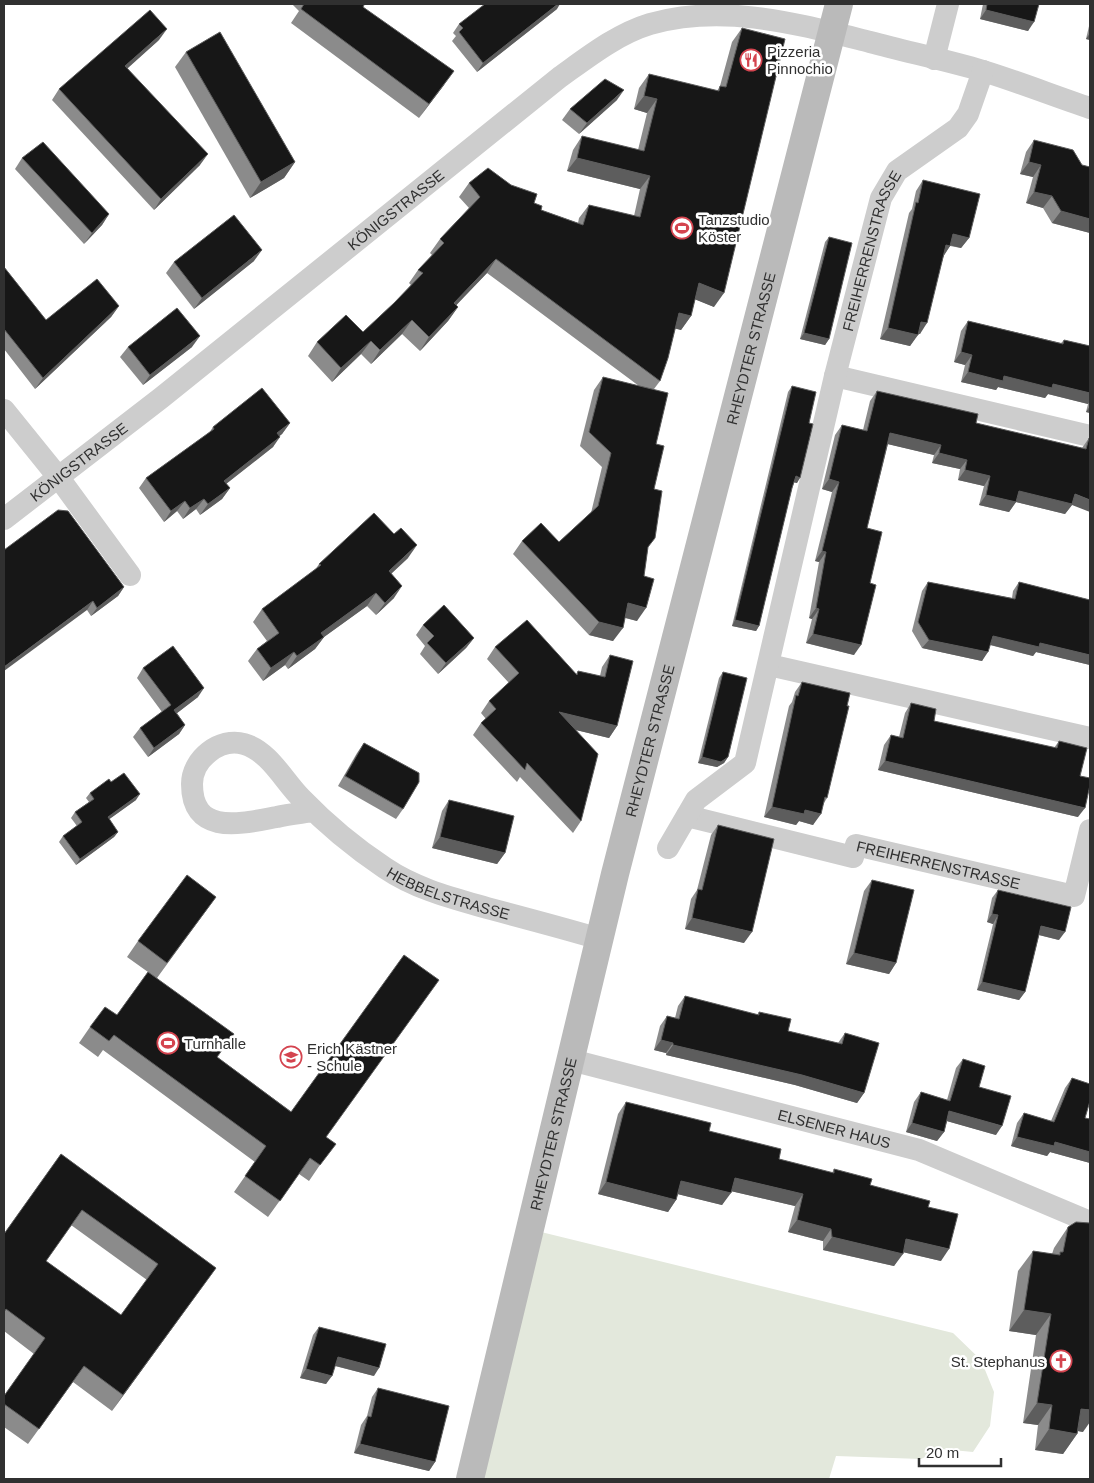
<svg xmlns="http://www.w3.org/2000/svg" width="1094" height="1483" font-family="Helvetica,sans-serif">
<style>
.green{fill:#e3e8dc}
.lines{fill:none;stroke-linecap:round;stroke-linejoin:round}
.minor{stroke:#cdcdcd;stroke-width:22}
.secondary{stroke:#bababa;stroke-width:28}
.wall{fill:#8b8b8b;fill-rule:evenodd}
.shaded-wall{fill:#5d5d5d}
.building{fill:#171717;stroke:#5d5d5d;fill-rule:evenodd}
.labels{text-anchor:middle;dominant-baseline:central;stroke-width:5;stroke-linejoin:round;paint-order:stroke}
.poi-label{font-size:15px;fill:#303030;stroke:#fff;text-anchor:start}
.street-label{font-size:15px;fill:#303030;stroke:#fff}
</style>
<rect width="100%" height="100%" fill="#fff"/>
<path class="green" d="M 537,1231 L 953,1333 L 981,1360 L 994,1392 L 990,1426 L 973,1452 L 942,1449 L 921,1459 L 836,1456 L 829,1479 L 478,1479 Z"/>
<g class="lines">
<g class="minor">
<path d="M 934,59 L 948,4"/>
<path d="M 835,376 L 1090,436"/>
<path d="M 4,410 L 59,478 L 130,575"/>
<path id="s1" d="M 4,519 L 161,398 L 560,77 C 588,57 617,34 650,24 C 724,3 798,24 870,42 C 907,52 946,60 983,71 C 1019,82 1054,96 1090,108"/>
<path d="M 769,665 L 1090,738"/>
<path id="s2" d="M 314,811 C 302,813 289,814 277,817 C 243,823 192,837 192,784 C 192,759 220,737 244,744 C 269,751 284,781 301,798 C 326,824 355,848 385,868 C 416,889 452,898 487,908 C 525,918 563,928 600,939"/>
<path id="s3" d="M 687,816 L 853,857 L 856,845 L 1074,896 L 1090,830"/>
<path id="s4" d="M 668,848 L 696,800 L 745,763 L 835,376 L 881,198 L 897,171 L 958,128 L 968,114 L 983,71"/>
<path id="s5" d="M 571,1060 L 919,1150 L 1090,1222"/>
</g>
<path class="secondary" id="s6" d="M 470,1479 L 615,874 L 839,4"/>
</g>
<g class="wall">
<path d="M 292,4 L 362,4 L 363,7 L 444,85 L 419,118 L 291,23 L 299,11 Z"/>
<path d="M 983,4 L 1039,4 L 1028,31 L 980,19 Z"/>
<path d="M 557,9 L 477,72 L 452,41 L 456,36 L 453,33 L 459,24 Z"/>
<path d="M 1090,22 L 1090,40 L 1086,39 Z"/>
<path d="M 742,28 L 714,307 L 695,299 L 691,316 L 681,330 L 675,328 L 660,381 L 654,389 L 656,444 L 654,489 L 648,548 L 637,621 L 625,618 L 613,641 L 589,635 L 513,554 L 522,541 L 559,542 L 591,513 L 602,467 L 580,446 L 594,390 L 603,377 L 639,386 L 487,273 L 456,305 L 458,307 L 448,321 L 420,351 L 402,334 L 371,364 L 361,354 L 332,382 L 308,356 L 317,342 L 363,332 L 394,303 L 411,285 L 409,283 L 418,270 L 432,255 L 430,253 L 440,239 L 469,208 L 459,197 L 469,183 L 534,203 L 541,210 L 578,223 L 579,218 L 589,205 L 634,216 L 640,189 L 567,171 L 573,150 L 582,136 L 638,150 L 647,113 L 634,109 L 639,88 L 649,74 L 717,91 L 720,86 L 732,42 Z"/>
<path d="M 159,40 L 127,68 L 200,165 L 154,210 L 52,100 L 59,89 Z"/>
<path d="M 186,52 L 295,162 L 284,178 L 250,198 L 175,67 Z"/>
<path d="M 617,100 L 579,134 L 562,120 L 570,109 Z"/>
<path d="M 1034,140 L 1082,165 L 1090,167 L 1090,233 L 1052,223 L 1043,208 L 1026,203 L 1033,177 L 1020,174 L 1026,152 Z"/>
<path d="M 22,158 L 109,214 L 102,225 L 84,244 L 15,169 Z"/>
<path d="M 923,180 L 969,238 L 961,248 L 950,246 L 944,255 L 920,334 L 918,334 L 910,346 L 880,339 L 909,213 L 912,209 L 916,191 Z"/>
<path d="M 829,237 L 829,339 L 825,345 L 800,339 L 825,242 Z"/>
<path d="M 254,261 L 194,309 L 166,273 L 174,262 Z"/>
<path d="M 4,267 L 46,320 L 119,306 L 111,317 L 35,389 L 4,349 Z"/>
<path d="M 968,321 L 1061,343 L 1064,340 L 1090,346 L 1090,413 L 1086,412 L 1088,404 L 1048,394 L 1045,398 L 998,387 L 996,390 L 961,382 L 965,365 L 954,362 L 961,331 Z"/>
<path d="M 128,347 L 192,347 L 143,385 L 120,357 Z"/>
<path d="M 792,386 L 809,423 L 797,483 L 794,482 L 792,488 L 759,626 L 756,631 L 732,626 L 788,392 Z"/>
<path d="M 877,391 L 976,423 L 1082,448 L 1089,438 L 1072,505 L 1065,514 L 1016,502 L 1009,512 L 979,505 L 984,486 L 958,480 L 960,469 L 932,463 L 934,455 L 888,444 L 867,528 L 870,583 L 854,655 L 806,643 L 812,619 L 809,618 L 819,562 L 815,561 L 832,492 L 822,489 L 835,435 L 842,425 L 863,430 L 870,401 Z"/>
<path d="M 290,423 L 282,434 L 279,436 L 273,447 L 226,484 L 230,488 L 222,499 L 200,515 L 196,509 L 183,519 L 177,511 L 164,522 L 139,488 L 146,478 L 209,433 L 213,427 Z"/>
<path d="M 4,550 L 124,587 L 118,596 L 91,616 L 87,610 Z"/>
<path d="M 408,558 L 391,574 L 394,598 L 376,615 L 367,606 L 324,637 L 315,649 L 288,669 L 285,665 L 263,681 L 248,661 L 257,649 L 267,641 L 253,622 L 262,609 L 315,570 L 319,564 Z"/>
<path d="M 928,582 L 1012,598 L 1013,591 L 1019,582 L 1090,600 L 1090,665 L 1036,652 L 1033,656 L 990,645 L 982,661 L 922,648 L 912,631 L 922,591 Z"/>
<path d="M 423,625 L 474,638 L 466,648 L 438,674 L 420,654 L 425,646 L 416,635 Z"/>
<path d="M 495,647 L 576,674 L 578,671 L 600,676 L 602,667 L 610,655 L 617,726 L 609,738 L 576,730 L 581,821 L 573,833 L 520,777 L 517,782 L 473,735 L 481,723 L 486,719 L 481,713 L 489,701 L 509,683 L 487,659 Z"/>
<path d="M 143,668 L 198,697 L 177,713 L 185,725 L 179,734 L 148,757 L 133,737 L 140,728 L 162,712 L 137,678 Z"/>
<path d="M 723,672 L 728,757 L 724,763 L 717,767 L 698,763 L 719,678 Z"/>
<path d="M 802,682 L 827,798 L 824,803 L 813,825 L 799,821 L 796,825 L 764,817 L 789,706 L 792,702 L 795,692 Z"/>
<path d="M 911,703 L 934,721 L 1054,748 L 1059,741 L 1080,776 L 1078,817 L 878,770 L 884,745 L 891,735 L 899,737 L 905,713 Z"/>
<path d="M 364,743 L 403,809 L 396,819 L 338,786 L 357,753 Z"/>
<path d="M 111,782 L 136,800 L 109,819 L 118,832 L 114,837 L 76,865 L 59,842 L 63,836 L 77,826 L 71,818 L 75,812 L 89,802 L 86,798 L 90,793 Z"/>
<path d="M 449,800 L 505,853 L 497,864 L 432,848 L 442,811 Z"/>
<path d="M 718,825 L 744,943 L 685,929 L 691,899 L 697,890 L 711,835 Z"/>
<path d="M 872,880 L 896,963 L 889,974 L 846,964 L 864,891 Z"/>
<path d="M 998,890 L 1059,940 L 1039,935 L 1025,992 L 1019,1000 L 977,990 L 993,924 L 987,922 L 992,898 Z"/>
<path d="M 216,897 L 157,978 L 217,1057 L 326,1137 L 324,1159 L 309,1181 L 299,1174 L 268,1217 L 234,1192 L 255,1162 L 103,1050 L 98,1057 L 79,1043 L 90,1027 L 117,1015 L 148,972 L 127,957 L 138,941 Z"/>
<path d="M 685,996 L 757,1015 L 759,1012 L 788,1031 L 838,1043 L 845,1033 L 864,1093 L 857,1103 L 795,1085 L 666,1055 L 666,1053 L 654,1050 L 660,1026 L 667,1016 L 675,1018 L 678,1006 Z"/>
<path d="M 963,1059 L 979,1087 L 996,1135 L 947,1121 L 944,1132 L 937,1141 L 906,1132 L 914,1102 L 921,1092 L 947,1100 L 956,1068 Z"/>
<path d="M 1072,1078 L 1085,1118 L 1090,1119 L 1090,1163 L 1050,1152 L 1047,1156 L 1011,1146 L 1017,1123 L 1024,1113 L 1051,1121 L 1065,1088 Z"/>
<path d="M 626,1102 L 709,1131 L 779,1159 L 832,1173 L 834,1169 L 870,1185 L 928,1207 L 941,1261 L 903,1252 L 894,1266 L 823,1250 L 823,1241 L 788,1232 L 795,1206 L 731,1191 L 722,1205 L 678,1194 L 676,1200 L 668,1212 L 598,1194 L 618,1114 Z"/>
<path d="M 61,1154 L 216,1268 L 112,1411 L 73,1382 L 28,1444 L 4,1427 L 4,1396 L 34,1354 L 4,1331 L 4,1234 ZM 71,1225 L 147,1280 L 121,1315 L 46,1261 Z"/>
<path d="M 1068,1227 L 1083,1432 L 1078,1431 L 1077,1434 L 1063,1454 L 1035,1450 L 1038,1425 L 1023,1423 L 1036,1335 L 1009,1331 L 1018,1271 L 1033,1251 L 1052,1254 L 1054,1248 Z"/>
<path d="M 319,1327 L 374,1376 L 335,1366 L 326,1384 L 300,1378 L 313,1335 Z"/>
<path d="M 378,1388 L 435,1462 L 429,1471 L 354,1453 L 361,1425 L 367,1416 L 372,1397 Z"/>
</g>
<g class="shaded-wall">
<path d="M 558,4 L 560,4 L 557,9 L 477,72 L 483,63 Z"/>
<path d="M 986,10 L 1034,22 L 1028,31 L 980,19 Z"/>
<path d="M 167,29 L 159,40 L 118,77 L 125,66 Z"/>
<path d="M 1090,33 L 1090,40 L 1086,39 Z"/>
<path d="M 454,71 L 444,85 L 419,118 L 429,104 Z"/>
<path d="M 624,90 L 617,100 L 579,134 L 587,123 Z"/>
<path d="M 644,96 L 657,99 L 647,113 L 634,109 Z"/>
<path d="M 208,154 L 200,165 L 154,210 L 161,199 Z"/>
<path d="M 577,158 L 650,176 L 640,189 L 567,171 Z"/>
<path d="M 295,162 L 284,178 L 250,198 L 261,182 Z"/>
<path d="M 1029,162 L 1041,165 L 1033,177 L 1020,174 Z"/>
<path d="M 1034,192 L 1052,196 L 1043,208 L 1026,203 Z"/>
<path d="M 1061,211 L 1090,219 L 1090,233 L 1052,223 Z"/>
<path d="M 109,214 L 102,225 L 84,244 L 92,233 Z"/>
<path d="M 953,234 L 969,238 L 961,248 L 945,244 Z"/>
<path d="M 946,245 L 950,246 L 943,257 Z"/>
<path d="M 262,250 L 254,261 L 194,309 L 202,298 Z"/>
<path d="M 496,259 L 487,273 L 445,317 L 454,303 Z"/>
<path d="M 699,283 L 724,293 L 714,307 L 689,297 Z"/>
<path d="M 119,306 L 111,317 L 35,389 L 43,378 Z"/>
<path d="M 458,307 L 448,321 L 420,351 L 429,337 Z"/>
<path d="M 679,313 L 691,316 L 681,330 L 669,327 Z"/>
<path d="M 412,320 L 402,334 L 371,364 L 380,350 Z"/>
<path d="M 921,322 L 927,323 L 920,334 L 914,333 Z"/>
<path d="M 888,328 L 918,335 L 910,346 L 880,339 Z"/>
<path d="M 804,333 L 829,339 L 825,345 L 800,339 Z"/>
<path d="M 200,336 L 192,347 L 143,385 L 150,375 Z"/>
<path d="M 371,341 L 361,354 L 332,382 L 341,368 Z"/>
<path d="M 961,352 L 972,355 L 965,365 L 954,362 Z"/>
<path d="M 968,372 L 1004,376 L 1053,384 L 1090,393 L 1090,401 L 1088,404 L 1048,394 L 1045,398 L 998,387 L 996,390 L 961,382 Z"/>
<path d="M 1090,406 L 1090,413 L 1086,412 Z"/>
<path d="M 290,423 L 282,434 L 270,444 L 277,433 Z"/>
<path d="M 890,433 L 941,445 L 934,455 L 883,443 Z"/>
<path d="M 280,437 L 273,447 L 217,491 L 224,481 Z"/>
<path d="M 939,453 L 967,460 L 960,469 L 932,463 Z"/>
<path d="M 965,470 L 990,476 L 984,486 L 958,480 Z"/>
<path d="M 796,476 L 800,478 L 797,483 L 792,482 Z"/>
<path d="M 829,479 L 839,482 L 832,492 L 822,489 Z"/>
<path d="M 230,488 L 222,499 L 200,515 L 208,504 Z"/>
<path d="M 1019,491 L 1075,494 L 1090,500 L 1090,512 L 1072,505 L 1065,514 L 1012,501 Z"/>
<path d="M 986,495 L 1016,502 L 1009,512 L 979,505 Z"/>
<path d="M 204,499 L 196,509 L 183,519 L 190,508 Z"/>
<path d="M 185,501 L 177,511 L 164,522 L 171,511 Z"/>
<path d="M 417,545 L 408,558 L 380,584 L 389,571 Z"/>
<path d="M 822,551 L 826,552 L 819,562 L 815,561 Z"/>
<path d="M 402,586 L 394,598 L 376,615 L 385,603 Z"/>
<path d="M 124,587 L 118,596 L 91,616 L 97,608 Z"/>
<path d="M 376,593 L 367,606 L 324,637 L 315,649 L 288,669 L 297,656 L 321,633 Z"/>
<path d="M 93,601 L 87,610 L 4,671 L 4,667 Z"/>
<path d="M 628,603 L 646,608 L 637,621 L 619,616 Z"/>
<path d="M 816,608 L 819,609 L 812,619 L 809,618 Z"/>
<path d="M 735,620 L 759,626 L 756,631 L 732,626 Z"/>
<path d="M 599,622 L 623,628 L 613,641 L 589,635 Z"/>
<path d="M 813,634 L 861,645 L 854,655 L 806,643 Z"/>
<path d="M 993,636 L 1040,643 L 1090,655 L 1090,665 L 1036,652 L 1033,656 L 987,644 Z"/>
<path d="M 474,638 L 466,648 L 438,674 L 446,663 Z"/>
<path d="M 929,640 L 988,652 L 982,661 L 922,648 Z"/>
<path d="M 294,652 L 285,665 L 263,681 L 271,668 Z"/>
<path d="M 204,688 L 198,697 L 168,720 L 174,710 Z"/>
<path d="M 559,712 L 617,726 L 609,738 L 551,724 Z"/>
<path d="M 185,725 L 179,734 L 148,757 L 154,748 Z"/>
<path d="M 702,757 L 728,757 L 724,763 L 717,767 L 698,763 Z"/>
<path d="M 885,761 L 1085,808 L 1078,817 L 878,770 Z"/>
<path d="M 140,794 L 136,800 L 104,823 L 108,817 Z"/>
<path d="M 772,807 L 805,810 L 821,814 L 813,825 L 799,821 L 796,825 L 764,817 Z"/>
<path d="M 118,832 L 114,837 L 76,865 L 80,859 Z"/>
<path d="M 440,837 L 505,853 L 497,864 L 432,848 Z"/>
<path d="M 992,914 L 998,915 L 993,924 L 987,922 Z"/>
<path d="M 692,918 L 752,932 L 744,943 L 685,929 Z"/>
<path d="M 1041,926 L 1065,932 L 1059,940 L 1035,934 Z"/>
<path d="M 854,953 L 896,963 L 889,974 L 846,964 Z"/>
<path d="M 982,982 L 1025,992 L 1019,1000 L 977,990 Z"/>
<path d="M 661,1040 L 673,1043 L 666,1053 L 654,1050 Z"/>
<path d="M 673,1045 L 802,1075 L 864,1093 L 857,1103 L 795,1085 L 666,1055 Z"/>
<path d="M 949,1111 L 1002,1126 L 996,1135 L 943,1120 Z"/>
<path d="M 912,1123 L 944,1132 L 937,1141 L 906,1132 Z"/>
<path d="M 1017,1137 L 1055,1142 L 1090,1152 L 1090,1163 L 1050,1152 L 1047,1156 L 1011,1146 Z"/>
<path d="M 735,1178 L 803,1194 L 795,1206 L 726,1190 Z"/>
<path d="M 681,1181 L 731,1193 L 722,1205 L 673,1193 Z"/>
<path d="M 606,1182 L 676,1200 L 668,1212 L 598,1194 Z"/>
<path d="M 797,1220 L 831,1229 L 823,1241 L 788,1232 Z"/>
<path d="M 832,1237 L 903,1254 L 894,1266 L 823,1250 Z"/>
<path d="M 906,1239 L 949,1249 L 941,1261 L 898,1251 Z"/>
<path d="M 216,1268 L 205,1283 L 112,1411 L 123,1395 Z"/>
<path d="M 1024,1310 L 1051,1314 L 1036,1335 L 1009,1331 Z"/>
<path d="M 338,1357 L 379,1368 L 374,1376 L 332,1365 Z"/>
<path d="M 306,1369 L 332,1376 L 326,1384 L 300,1378 Z"/>
<path d="M 1037,1403 L 1052,1405 L 1038,1425 L 1023,1423 Z"/>
<path d="M 1081,1409 L 1090,1410 L 1090,1422 L 1083,1432 L 1067,1429 Z"/>
<path d="M 1049,1429 L 1077,1434 L 1063,1454 L 1035,1450 Z"/>
<path d="M 360,1444 L 435,1462 L 429,1471 L 354,1453 Z"/>
</g>
<g class="building">
<path d="M 304,4 L 362,4 L 364,5 L 363,7 L 454,71 L 429,104 L 301,9 Z"/>
<path d="M 485,4 L 558,4 L 483,63 L 459,32 L 463,28 L 459,24 Z"/>
<path d="M 987,4 L 1039,4 L 1034,22 L 986,10 Z"/>
<path d="M 150,10 L 167,29 L 125,66 L 208,154 L 161,199 L 59,89 Z"/>
<path d="M 742,28 L 785,39 L 724,293 L 699,283 L 691,316 L 679,313 L 668,358 L 660,381 L 496,259 L 454,303 L 458,307 L 429,337 L 412,320 L 380,350 L 371,341 L 341,368 L 317,342 L 346,315 L 363,332 L 394,303 L 423,273 L 418,270 L 444,243 L 440,239 L 480,197 L 469,183 L 488,168 L 511,185 L 537,194 L 534,203 L 542,206 L 541,210 L 583,225 L 589,205 L 640,217 L 650,176 L 577,158 L 582,136 L 644,151 L 657,99 L 644,96 L 649,74 L 719,91 L 720,86 L 726,87 Z"/>
<path d="M 220,32 L 295,162 L 261,182 L 186,52 Z"/>
<path d="M 605,79 L 624,90 L 587,123 L 570,109 Z"/>
<path d="M 1034,140 L 1073,150 L 1082,165 L 1090,167 L 1090,219 L 1061,211 L 1052,196 L 1034,192 L 1041,165 L 1029,162 Z"/>
<path d="M 43,142 L 109,214 L 92,233 L 22,158 Z"/>
<path d="M 923,180 L 980,194 L 969,238 L 953,234 L 950,246 L 946,245 L 927,323 L 921,322 L 918,335 L 888,328 L 916,202 L 918,203 Z"/>
<path d="M 234,215 L 262,250 L 202,298 L 174,262 Z"/>
<path d="M 829,237 L 852,243 L 829,339 L 804,333 Z"/>
<path d="M 4,267 L 46,320 L 97,279 L 119,306 L 43,378 L 4,329 Z"/>
<path d="M 177,308 L 200,336 L 150,375 L 128,347 Z"/>
<path d="M 968,321 L 1063,344 L 1064,340 L 1090,346 L 1090,393 L 1053,384 L 1052,388 L 1004,376 L 1003,381 L 968,372 L 972,355 L 961,352 Z"/>
<path d="M 603,377 L 668,393 L 656,444 L 664,446 L 654,489 L 662,491 L 655,538 L 648,547 L 644,576 L 654,579 L 646,608 L 628,603 L 623,628 L 599,622 L 522,541 L 541,523 L 559,542 L 598,506 L 611,453 L 589,432 Z"/>
<path d="M 792,386 L 816,392 L 809,423 L 813,424 L 800,478 L 796,476 L 792,488 L 759,626 L 735,620 Z"/>
<path d="M 262,388 L 290,423 L 277,433 L 280,437 L 224,481 L 230,488 L 208,504 L 204,499 L 190,508 L 185,501 L 171,511 L 146,478 L 214,429 L 213,427 Z"/>
<path d="M 877,391 L 978,414 L 976,423 L 1086,449 L 1089,438 L 1090,438 L 1090,500 L 1075,494 L 1072,504 L 1019,491 L 1016,502 L 986,495 L 990,476 L 965,470 L 967,460 L 939,453 L 941,445 L 890,433 L 867,528 L 882,532 L 870,583 L 876,585 L 861,645 L 813,634 L 819,609 L 816,608 L 826,552 L 822,551 L 839,482 L 829,479 L 842,425 L 867,431 Z"/>
<path d="M 58,510 L 68,511 L 124,587 L 97,608 L 93,601 L 4,667 L 4,550 Z"/>
<path d="M 374,513 L 394,534 L 401,528 L 417,545 L 389,571 L 402,586 L 385,603 L 376,593 L 321,633 L 324,637 L 297,656 L 294,652 L 271,668 L 257,649 L 279,633 L 262,609 L 321,565 L 319,564 Z"/>
<path d="M 928,582 L 1015,599 L 1019,582 L 1090,600 L 1090,655 L 1040,643 L 1039,647 L 993,636 L 988,652 L 929,640 L 918,622 Z"/>
<path d="M 444,605 L 474,638 L 446,663 L 427,643 L 434,636 L 423,625 Z"/>
<path d="M 527,620 L 577,675 L 578,671 L 605,677 L 610,655 L 633,661 L 617,726 L 559,712 L 598,754 L 581,821 L 527,763 L 525,770 L 481,723 L 496,709 L 489,701 L 519,673 L 495,647 Z"/>
<path d="M 173,646 L 204,688 L 174,710 L 185,725 L 154,748 L 140,728 L 171,705 L 143,668 Z"/>
<path d="M 723,672 L 747,678 L 728,757 L 721,762 L 702,757 Z"/>
<path d="M 802,682 L 850,693 L 847,706 L 849,706 L 827,798 L 825,797 L 821,814 L 805,810 L 804,814 L 772,807 L 796,695 L 798,696 Z"/>
<path d="M 911,703 L 936,709 L 934,721 L 1057,748 L 1059,741 L 1087,748 L 1080,776 L 1090,778 L 1090,785 L 1085,808 L 885,761 L 891,735 L 903,738 Z"/>
<path d="M 364,743 L 419,773 L 419,782 L 403,809 L 345,776 Z"/>
<path d="M 124,773 L 140,794 L 108,817 L 118,832 L 80,859 L 63,836 L 82,822 L 75,812 L 94,799 L 90,793 L 109,779 L 111,782 Z"/>
<path d="M 449,800 L 514,816 L 505,853 L 440,837 Z"/>
<path d="M 718,825 L 774,839 L 752,932 L 692,918 L 698,889 L 702,890 Z"/>
<path d="M 187,875 L 216,897 L 167,963 L 138,941 Z"/>
<path d="M 872,880 L 914,890 L 896,963 L 854,953 Z"/>
<path d="M 998,890 L 1071,907 L 1065,932 L 1041,926 L 1025,992 L 982,982 L 998,915 L 992,914 Z"/>
<path d="M 404,955 L 439,980 L 326,1137 L 336,1144 L 320,1165 L 310,1158 L 280,1201 L 245,1176 L 266,1146 L 114,1035 L 109,1041 L 90,1027 L 105,1007 L 117,1015 L 148,972 L 234,1034 L 217,1057 L 291,1112 Z"/>
<path d="M 685,996 L 759,1015 L 759,1012 L 791,1019 L 788,1031 L 842,1044 L 845,1033 L 879,1043 L 864,1093 L 802,1075 L 673,1045 L 673,1043 L 661,1040 L 667,1016 L 679,1019 Z"/>
<path d="M 963,1059 L 985,1066 L 979,1087 L 1011,1096 L 1002,1126 L 949,1111 L 944,1132 L 912,1123 L 921,1092 L 950,1101 Z"/>
<path d="M 1072,1078 L 1090,1084 L 1090,1101 L 1085,1118 L 1090,1119 L 1090,1152 L 1055,1142 L 1054,1146 L 1017,1137 L 1024,1113 L 1054,1122 Z"/>
<path d="M 626,1102 L 711,1123 L 709,1131 L 781,1149 L 779,1159 L 834,1173 L 834,1169 L 872,1179 L 870,1185 L 930,1201 L 928,1207 L 958,1214 L 949,1249 L 906,1239 L 903,1254 L 832,1237 L 831,1229 L 797,1220 L 803,1194 L 735,1178 L 731,1193 L 681,1181 L 676,1200 L 606,1182 Z"/>
<path d="M 61,1154 L 216,1268 L 123,1395 L 84,1366 L 39,1429 L 4,1404 L 4,1396 L 45,1338 L 6,1309 L 4,1312 L 4,1234 ZM 82,1210 L 158,1264 L 121,1315 L 46,1261 Z"/>
<path d="M 1076,1222 L 1090,1223 L 1090,1410 L 1081,1409 L 1077,1434 L 1049,1429 L 1052,1405 L 1037,1403 L 1051,1314 L 1024,1310 L 1033,1251 L 1060,1255 L 1060,1252 L 1063,1252 L 1068,1227 Z"/>
<path d="M 319,1327 L 386,1344 L 379,1368 L 338,1357 L 332,1376 L 306,1369 Z"/>
<path d="M 378,1388 L 449,1406 L 435,1462 L 360,1444 L 368,1416 L 371,1417 Z"/>
</g>
<defs>
<g id="restaurant-ring" transform="scale(1.125)"><circle r="9.5" fill="#fff" stroke="#d4444f" stroke-width="1.5"/><path d="M-5-6h1v4h1v-4h1v4h1v-4h1v5L-1.5 .5V6h-2V.5L-5-1ZM5-6V6H3V1.5H1.5Q1.5-4 5-6Z" fill="#d4444f"/></g>
<g id="stadium-ring" transform="scale(1.125)"><circle r="9.5" fill="#fff" stroke="#d4444f" stroke-width="1.5"/><path d="M0-5a6.5 5 0 1 0 0 10a6.5 5 0 1 0 0-10ZM-3.5-1.8h7v3.6h-7Z" fill="#d4444f"/></g>
<g id="school-ring" transform="scale(1.125)"><circle r="9.5" fill="#fff" stroke="#d4444f" stroke-width="1.5"/><path d="M0-5L7-2L0 1L-7-2ZM-4 1L0 2.5L4 1V4Q0 6-4 4Z" fill="#d4444f"/></g>
<g id="church-ring" transform="scale(1.125)"><circle r="9.5" fill="#fff" stroke="#d4444f" stroke-width="1.5"/><path d="M-1.2-6h2.4v3.5h3.3v2.4h-3.3V6h-2.4V-.1h-3.3v-2.4h3.3Z" fill="#d4444f"/></g>
</defs>
<g fill-rule="evenodd">
<use href="#restaurant-ring" x="751" y="60"/>
<use href="#stadium-ring" x="682" y="228"/>
<use href="#stadium-ring" x="168" y="1043"/>
<use href="#school-ring" x="291" y="1057"/>
<use href="#church-ring" x="1061" y="1361"/>
</g>
<g class="labels">
<g class="poi-label">
<text x="767" y="51">Pizzeria<tspan x="767" dy="17">Pinnochio</tspan></text>
<text x="698" y="219">Tanzstudio<tspan x="698" dy="17">Köster</tspan></text>
<text x="184" y="1043">Turnhalle</text>
<text x="307" y="1048">Erich Kästner<tspan x="307" dy="17">- Schule</tspan></text>
<text x="1045" y="1361" text-anchor="end">St. Stephanus</text>
</g>
<g class="street-label">
<text stroke="none"><textPath href="#s1" startOffset="499">KÖNIGSTRASSE</textPath></text>
<text stroke="none"><textPath href="#s4" startOffset="645">FREIHERRENSTRASSE</textPath></text>
<text stroke="none"><textPath href="#s6" startOffset="1165">RHEYDTER STRASSE</textPath></text>
<text stroke="none"><textPath href="#s1" startOffset="94">KÖNIGSTRASSE</textPath></text>
<text stroke="none"><textPath href="#s6" startOffset="760">RHEYDTER STRASSE</textPath></text>
<text stroke="none"><textPath href="#s3" startOffset="268">FREIHERRENSTRASSE</textPath></text>
<text stroke="none"><textPath href="#s2" startOffset="480">HEBBELSTRASSE</textPath></text>
<text stroke="none"><textPath href="#s5" startOffset="272">ELSENER HAUS</textPath></text>
<text stroke="none"><textPath href="#s6" startOffset="355">RHEYDTER STRASSE</textPath></text>
</g>
</g>
<rect width="1094" height="1483" fill="none" stroke="#303030" stroke-width="10"/>
<path d="M919 1458v8h82v-8" fill="none" stroke="#303030" stroke-width="2.5"/>
<text x="926" y="1458" font-size="15" fill="#303030" stroke="#ffffff" stroke-width="4" paint-order="stroke">20 m</text>
</svg>
